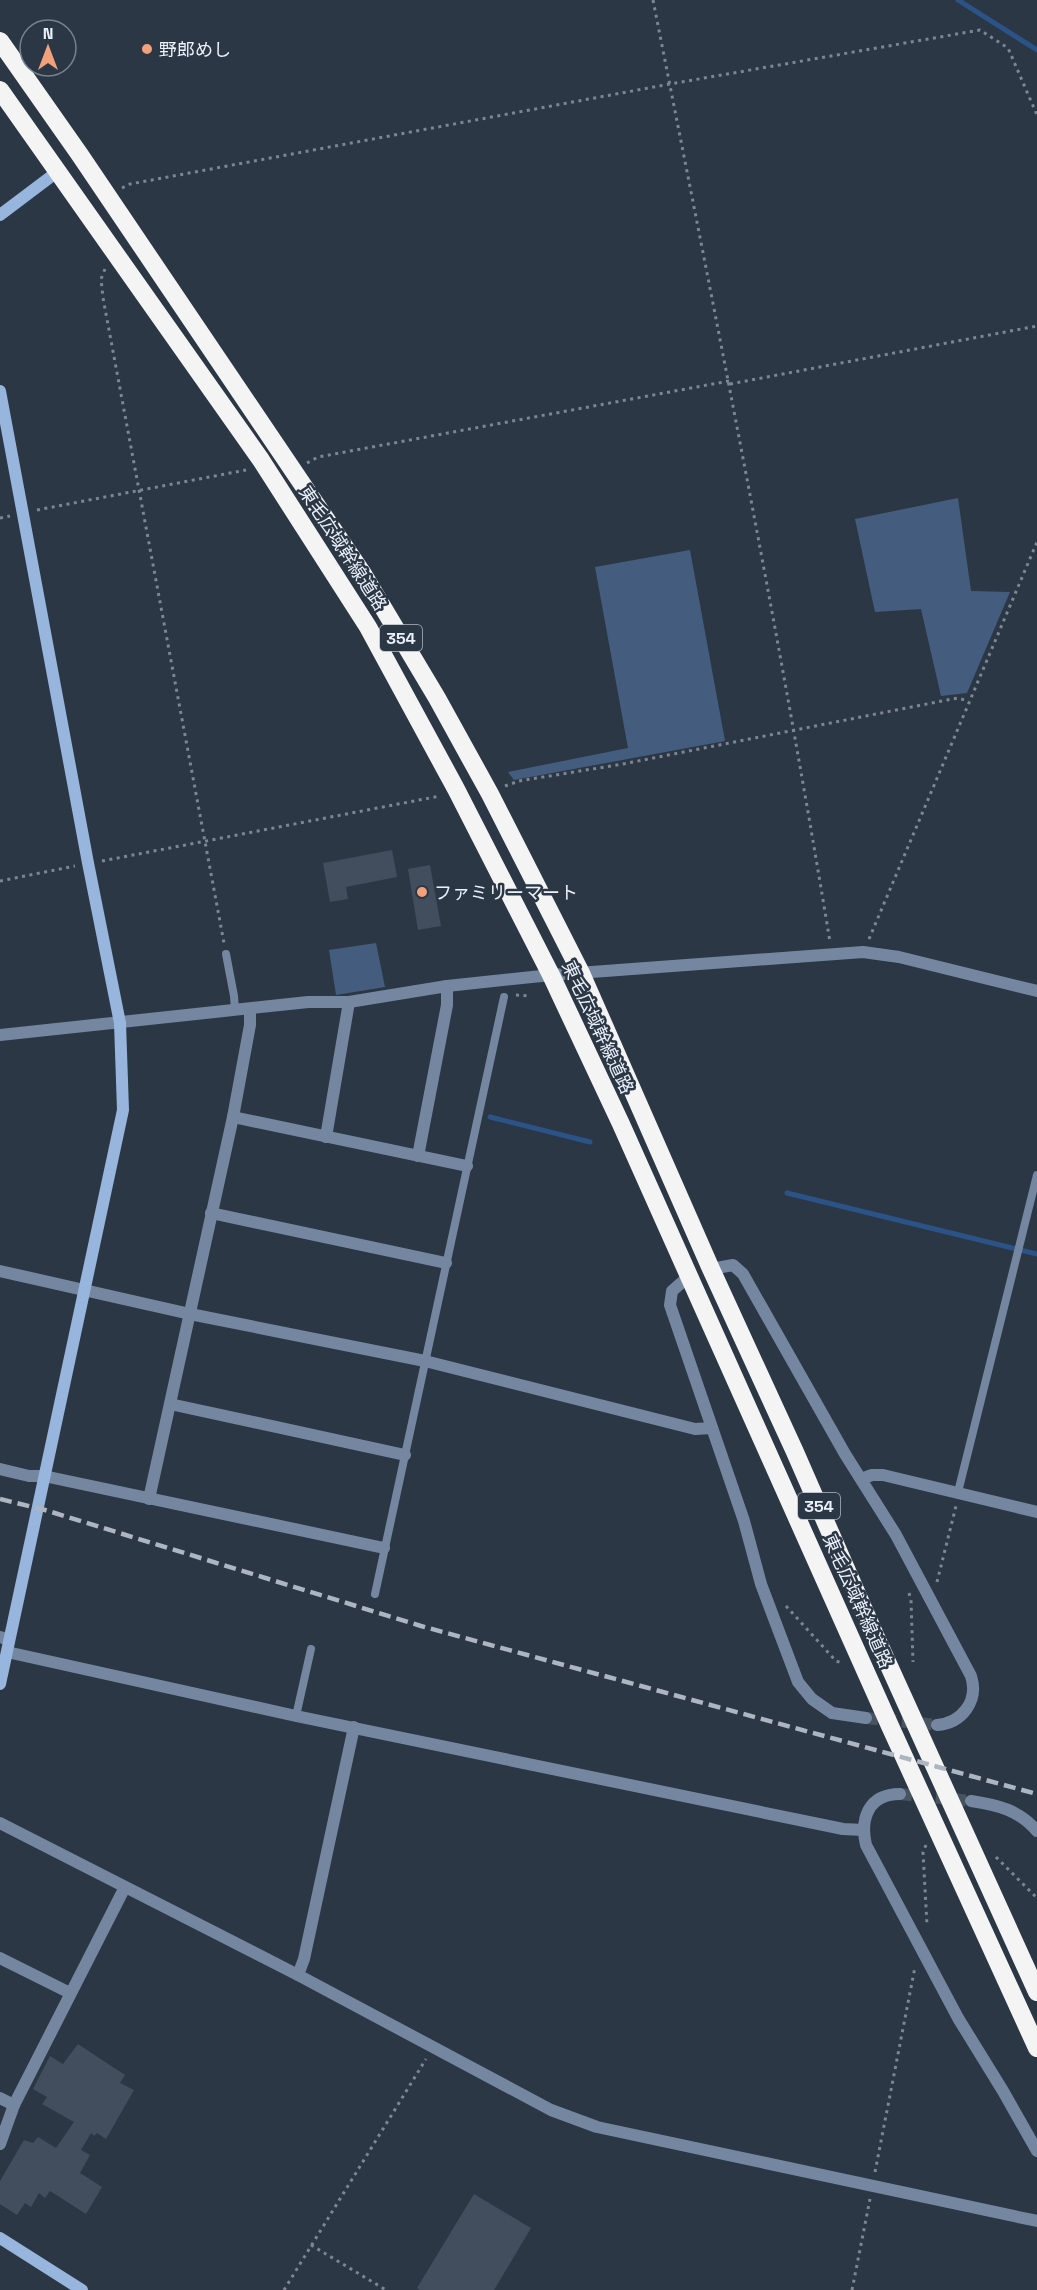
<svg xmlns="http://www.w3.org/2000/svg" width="1037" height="2290" font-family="'Space Grotesk','Noto Sans JP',sans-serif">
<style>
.green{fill:#445d7f}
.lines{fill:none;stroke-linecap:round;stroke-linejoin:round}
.stream{stroke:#2b5387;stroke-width:5}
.building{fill:#424e5d}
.street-tunnel{stroke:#485360;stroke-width:12;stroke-dasharray:12 6;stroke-linecap:butt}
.path{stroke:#7d8692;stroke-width:3;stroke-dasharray:3 4.5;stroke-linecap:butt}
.lane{stroke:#7587a0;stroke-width:8}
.street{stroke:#7587a0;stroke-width:12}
.secondary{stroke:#97b5dd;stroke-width:12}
.highway{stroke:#f4f4f4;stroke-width:18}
.rail{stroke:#adb5c0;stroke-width:4.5;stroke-dasharray:12 6;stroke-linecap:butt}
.poi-dot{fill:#f1a17c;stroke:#2c3745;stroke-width:2}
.labels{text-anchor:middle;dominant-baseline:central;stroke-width:5;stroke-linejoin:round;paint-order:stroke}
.shield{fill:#2c3745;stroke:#b1b9c4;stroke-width:1.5}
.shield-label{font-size:16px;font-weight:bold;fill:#eaf1fb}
.poi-label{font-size:18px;fill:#eaf1fb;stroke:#2c3745;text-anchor:start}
.street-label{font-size:18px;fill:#eaf1fb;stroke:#2c3745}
</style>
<rect width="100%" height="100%" fill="#2c3745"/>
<g class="green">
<path d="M 958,498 L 971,591 L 1010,592 L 967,693 L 941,696 L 921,609 L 875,612 L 855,519 Z"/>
<path d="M 690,550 L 725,741 L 514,780 L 508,772 L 628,748 L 595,567 Z"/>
<path d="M 376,943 L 385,987 L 336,995 L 329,950 Z"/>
</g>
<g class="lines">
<g class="stream">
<path d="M 958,0 L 1037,50"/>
<path d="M 490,1117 L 590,1142"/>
<path d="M 787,1193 L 1037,1254"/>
</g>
</g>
<g class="building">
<path d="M 392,850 L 397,877 L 346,887 L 348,899 L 330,902 L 323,863 Z"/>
<path d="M 430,865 L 441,926 L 418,930 L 408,869 Z"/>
<path d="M 78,2044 L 125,2075 L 120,2083 L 134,2090 L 106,2139 L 97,2133 L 94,2136 L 91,2133 L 81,2150 L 90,2155 L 80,2173 L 102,2187 L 86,2214 L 50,2191 L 45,2198 L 39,2193 L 31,2207 L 25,2203 L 17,2215 L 0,2204 L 0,2181 L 24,2140 L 33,2143 L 38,2137 L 56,2148 L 74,2122 L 42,2104 L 47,2097 L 33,2089 L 50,2056 L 63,2064 Z"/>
<path d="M 474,2194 L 531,2228 L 494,2290 L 420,2290 L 417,2288 Z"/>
</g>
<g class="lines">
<g class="street-tunnel">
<path d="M 866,1718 L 937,1725"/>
<path d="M 900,1794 L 971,1801"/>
</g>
<g class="path">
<path d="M 653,0 C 715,313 778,626 830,942"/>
<path d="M 122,188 L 130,184 L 670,84 L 980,30 L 1008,48 L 1037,115"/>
<path d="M 105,269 L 101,279 L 103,298 L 224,943"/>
<path d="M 730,384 L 1037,326"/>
<path d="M 307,463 L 318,457 L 729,381"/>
<path d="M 37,510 L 246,470"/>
<path d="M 0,518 L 10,516"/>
<path d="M 505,786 L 519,781 L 623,764 L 947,700 L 958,698 L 968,701"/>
<path d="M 102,861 L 440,796"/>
<path d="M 0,881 L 75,866"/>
<path d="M 869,939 L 1037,542"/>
<path d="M 516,995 L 529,996"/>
<path d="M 937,1582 L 956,1506"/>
<path d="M 909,1593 L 911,1600 L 913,1662"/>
<path d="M 786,1606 L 836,1661 L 842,1663"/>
<path d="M 926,1845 L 923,1852 L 927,1925"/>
<path d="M 996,1857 L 1037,1898"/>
<path d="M 875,2172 L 915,1967"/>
<path d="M 311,2245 L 386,2290"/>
<path d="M 284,2290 L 426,2059"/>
<path d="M 852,2290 L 870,2199"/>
</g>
<g class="lane">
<path d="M 226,954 L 234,996 L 235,1010"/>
<path d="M 958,1492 L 1037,1175"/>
<path d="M 375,1594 L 504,997"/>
<path d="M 296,1716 L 311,1649"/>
</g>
<g class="street">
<path d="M 0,1035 L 308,1002 L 349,1002 L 447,986 L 551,975 L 863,952 L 899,957 L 1037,991"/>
<path d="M 233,1117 L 467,1166"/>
<path d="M 326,1137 L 349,1002"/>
<path d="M 418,1156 L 447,1005 L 447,986"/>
<path d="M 211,1213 L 446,1263"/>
<path d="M 711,1269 L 733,1265 L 743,1274 L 845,1454 L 896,1535 L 971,1676 C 979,1701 962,1723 937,1725"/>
<path d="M 0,1271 L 190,1314 L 425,1361 L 695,1429 L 712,1428"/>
<path d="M 688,1277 L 672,1291 L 670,1305 L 744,1521 L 761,1584 L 798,1682 L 812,1699 L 832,1713 L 866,1718"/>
<path d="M 170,1404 L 405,1455"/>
<path d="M 0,1469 L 29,1476 L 44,1476 L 384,1548"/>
<path d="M 861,1479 L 872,1475 L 883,1475 L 1037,1512"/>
<path d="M 149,1499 L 233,1117 L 250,1025 L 250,1009"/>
<path d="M 0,1637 L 9,1640"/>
<path d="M 7,1652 L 296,1716 L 843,1829 L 863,1830"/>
<path d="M 900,1794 C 868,1794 860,1819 866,1845 L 958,2018 L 1003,2091 L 1037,2151"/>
<path d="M 971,1801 C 998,1805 1019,1810 1037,1831"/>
<path d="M 0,1823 L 298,1975 L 551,2110 L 597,2127 L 1037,2221"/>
<path d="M 0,1958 L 70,1993"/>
<path d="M 298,1975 L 304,1959 L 354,1727"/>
<path d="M 0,2098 L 14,2105"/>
<path d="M 0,2144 L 14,2105 L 125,1887"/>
</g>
<g class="secondary">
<path d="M 0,215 L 57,172"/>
<path d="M 0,391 L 88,863 L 120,1023 L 123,1110 L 0,1684"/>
<path d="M 0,2238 L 82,2290"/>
</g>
<g class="highway">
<path d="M 0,41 L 80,155 L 363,574 L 437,698 L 490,794 L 581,973 L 711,1269 L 795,1452 L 875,1635 L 1037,1992"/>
<path d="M 0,90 L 261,460 L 368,627 L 456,789 L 551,975 L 621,1124 L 890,1726 L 1037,2048"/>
</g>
<path class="rail" d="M 0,1499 L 45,1510 L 421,1626 L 1037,1794"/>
</g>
<g class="poi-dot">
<circle cx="147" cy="49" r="6"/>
<circle cx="422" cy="892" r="6"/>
</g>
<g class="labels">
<g class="shield">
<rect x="380" y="625" width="42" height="26" rx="4.5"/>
<rect x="798" y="1493" width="42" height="26" rx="4.5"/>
</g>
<g class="shield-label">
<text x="401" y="638">354</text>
<text x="819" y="1506">354</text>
</g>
<g class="poi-label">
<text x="159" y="49">野郎めし</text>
<text x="434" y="892">ファミリーマート</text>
</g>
<g class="street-label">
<text transform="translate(343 548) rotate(57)">東毛広域幹線道路</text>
<text transform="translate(598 1027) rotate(65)">東毛広域幹線道路</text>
<text transform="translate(858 1601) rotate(66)">東毛広域幹線道路</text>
</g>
</g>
<g transform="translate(48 48)"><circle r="28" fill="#2c3745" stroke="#78818e" stroke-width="1.5"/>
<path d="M0-4.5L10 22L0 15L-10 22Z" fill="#f1a17c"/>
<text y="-9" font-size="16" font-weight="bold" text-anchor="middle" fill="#eaf1fb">N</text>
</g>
</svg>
